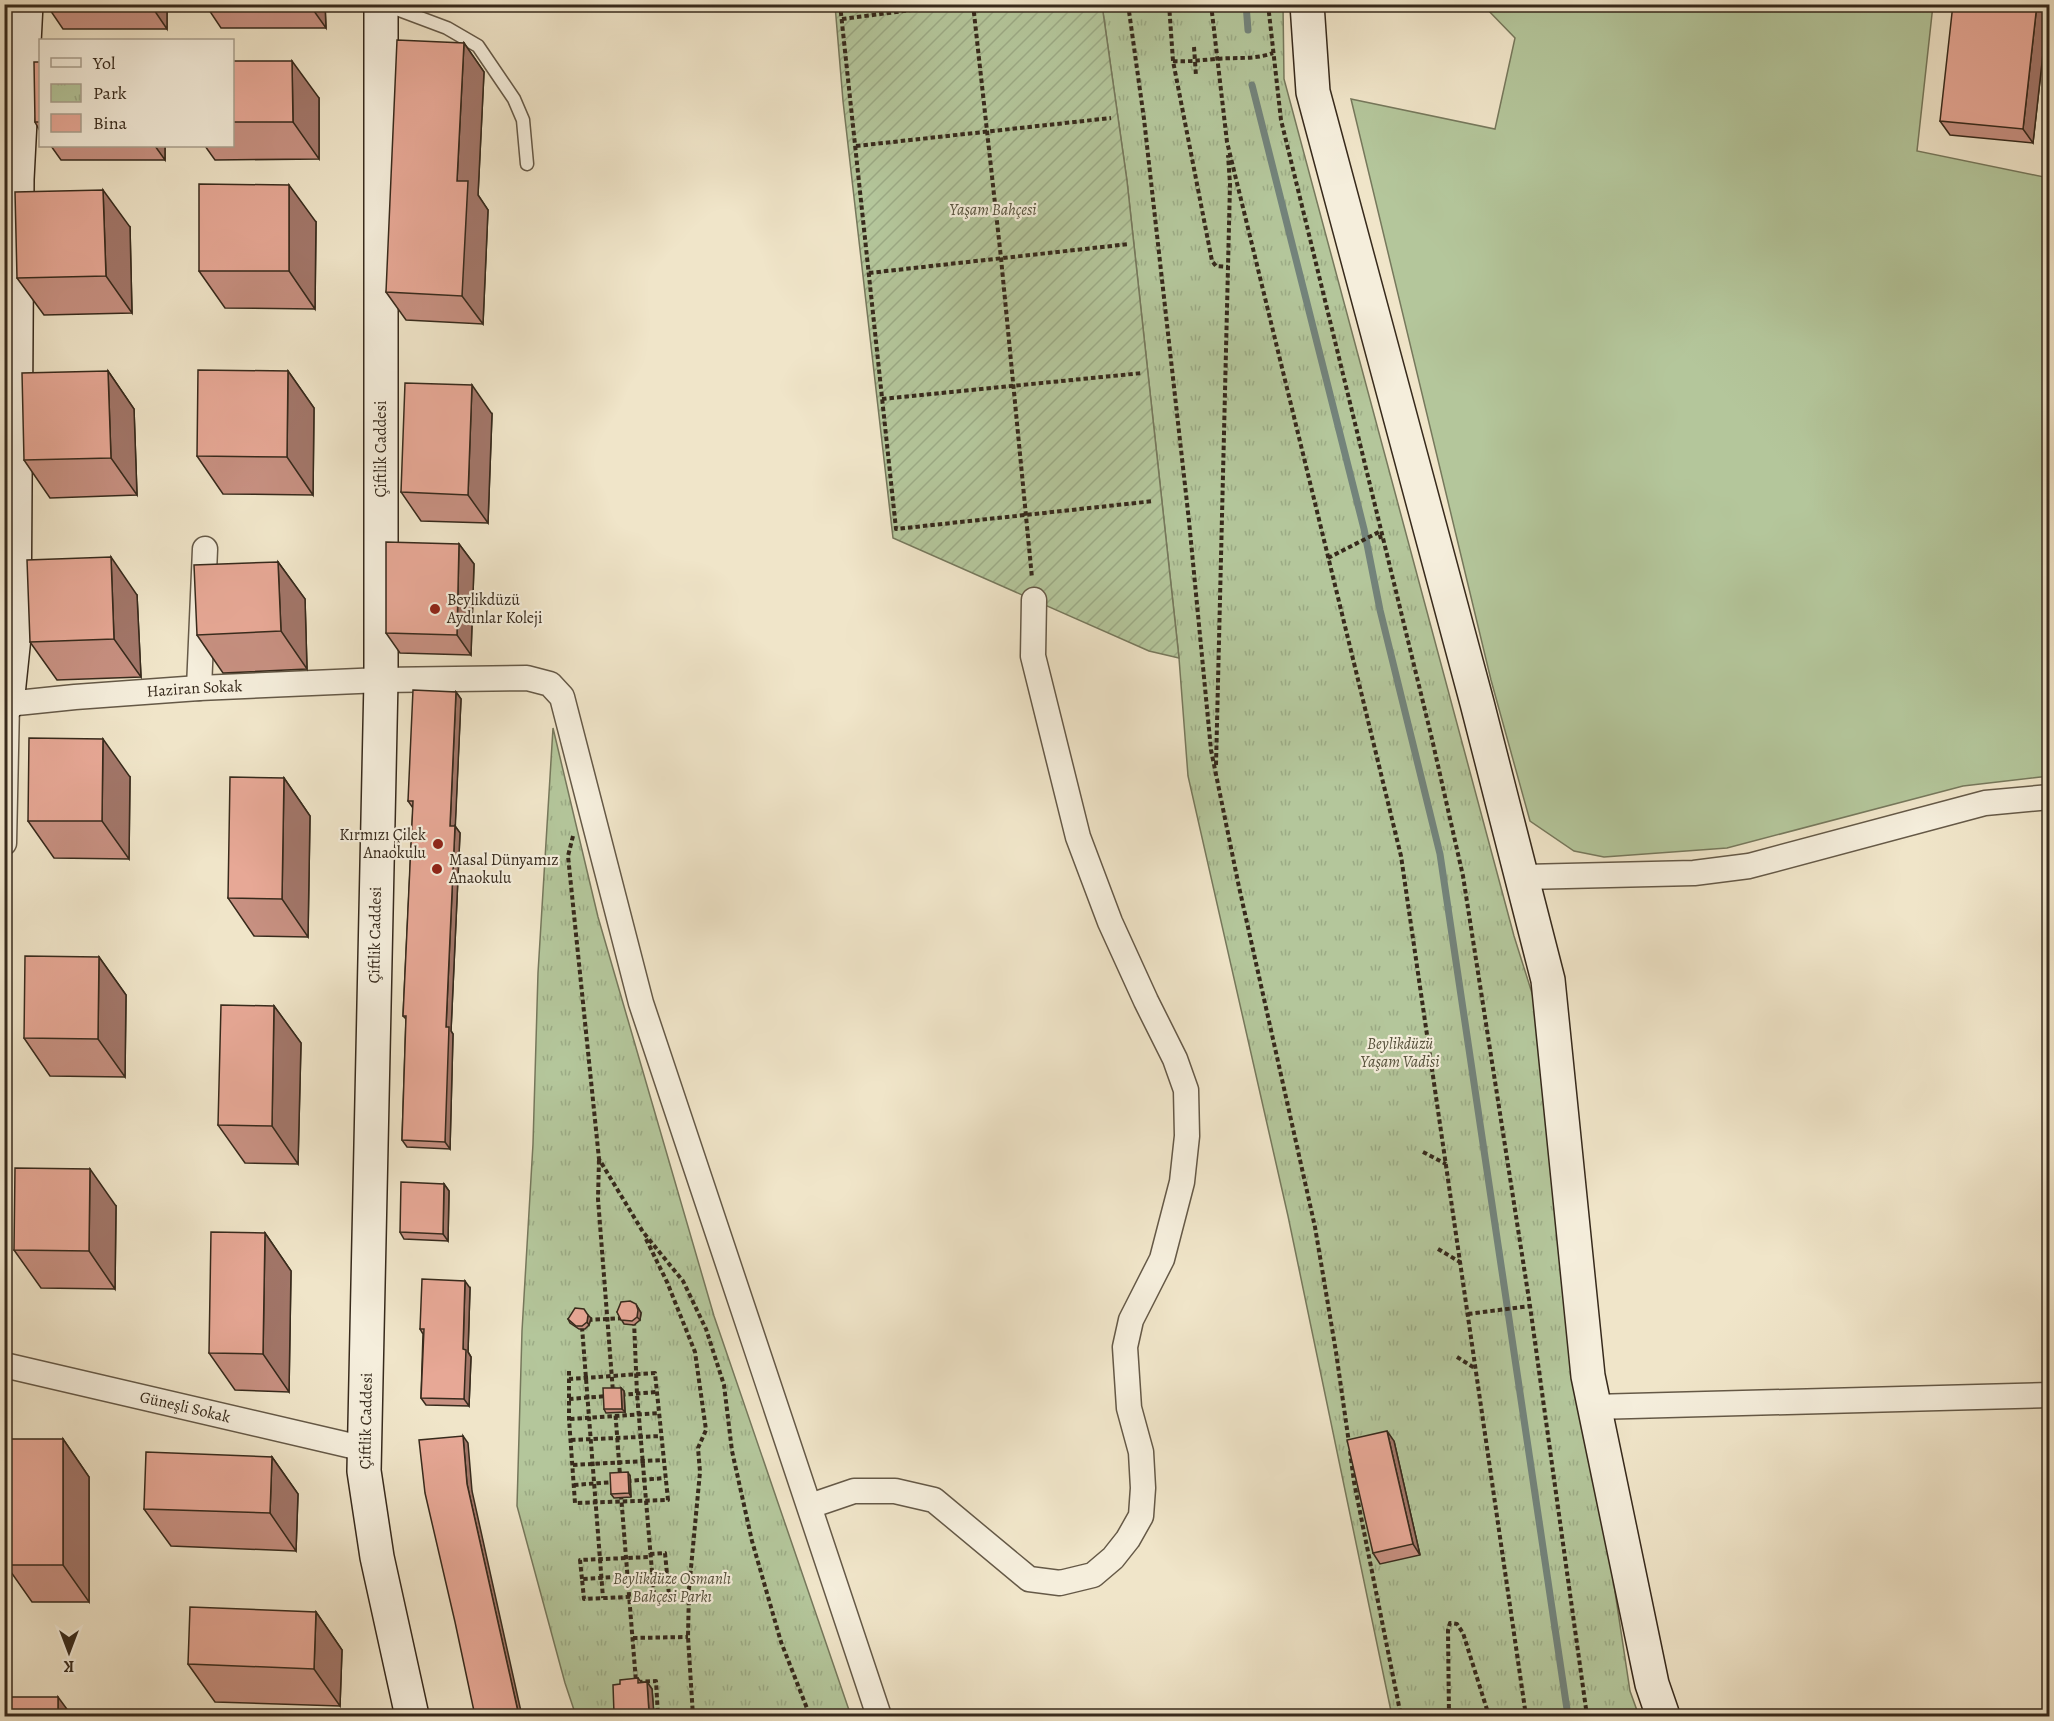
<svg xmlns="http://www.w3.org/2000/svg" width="2054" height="1721" font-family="Alegreya,serif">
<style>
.grass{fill:#b4c69b;stroke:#76785c;stroke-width:1.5}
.park{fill:url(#park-tufts);stroke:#76785c;stroke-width:1.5}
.garden{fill:url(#garden-furrows);stroke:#76785c;stroke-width:1.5}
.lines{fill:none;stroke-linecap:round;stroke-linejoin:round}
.stream{stroke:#73837b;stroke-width:7}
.lane-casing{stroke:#655947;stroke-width:15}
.street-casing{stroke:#655947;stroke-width:27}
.secondary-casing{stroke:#372a1c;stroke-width:36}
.path{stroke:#372a1c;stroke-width:4;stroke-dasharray:4.5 3;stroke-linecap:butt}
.lane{stroke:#f5eedc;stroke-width:12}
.street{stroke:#f5eedc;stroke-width:24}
.secondary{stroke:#f5eedc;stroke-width:33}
.wall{fill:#c79081;stroke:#372a1c;stroke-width:1.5}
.shaded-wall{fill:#a27669;stroke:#372a1c;stroke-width:1.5}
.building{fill:#e7a896;stroke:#372a1c;stroke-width:1.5}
.poi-dot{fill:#8f2418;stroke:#f5eedc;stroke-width:2}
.labels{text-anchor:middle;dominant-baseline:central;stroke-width:4.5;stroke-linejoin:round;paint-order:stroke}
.park-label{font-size:16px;font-style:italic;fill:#56513c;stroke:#f5eedc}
.street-label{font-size:16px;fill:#372a1c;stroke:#f5eedc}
.poi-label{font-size:16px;fill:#372a1c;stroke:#f5eedc;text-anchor:start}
</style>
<defs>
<pattern id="park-tufts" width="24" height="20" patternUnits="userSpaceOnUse" patternTransform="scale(1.5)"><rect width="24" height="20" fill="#b4c69b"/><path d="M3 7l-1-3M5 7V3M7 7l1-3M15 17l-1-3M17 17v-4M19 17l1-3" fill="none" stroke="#9baa85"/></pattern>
<pattern id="garden-furrows" width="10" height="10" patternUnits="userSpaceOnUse" patternTransform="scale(1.5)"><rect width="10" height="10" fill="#b4c69b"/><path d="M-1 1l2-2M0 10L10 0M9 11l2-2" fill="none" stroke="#9baa85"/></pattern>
</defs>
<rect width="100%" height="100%" fill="#f0e5c9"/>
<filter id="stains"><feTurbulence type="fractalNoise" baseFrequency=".00333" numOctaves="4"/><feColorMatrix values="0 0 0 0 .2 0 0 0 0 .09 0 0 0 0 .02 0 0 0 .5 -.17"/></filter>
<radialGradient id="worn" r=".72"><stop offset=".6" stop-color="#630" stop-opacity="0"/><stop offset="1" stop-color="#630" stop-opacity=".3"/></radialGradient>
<path class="grass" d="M 1483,5 L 1933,5 L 1917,151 L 2049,178 L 2049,776 L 1963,786 L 1727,848 L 1604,857 L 1574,851 L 1530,821 L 1491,680 L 1351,99 L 1495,129 L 1515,38 Z"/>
<g class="park">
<path d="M 1102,5 L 1283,5 L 1284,79 L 1514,936 L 1542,1025 L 1585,1393 L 1630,1691 L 1639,1716 L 1392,1716 L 1288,1216 L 1188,776 L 1179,658 L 1127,181 Z"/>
<path d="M 553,728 L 598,917 L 714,1316 L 851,1716 L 576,1716 L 565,1683 L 517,1506 L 522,1331 L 533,1144 L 538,973 Z"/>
</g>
<path class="garden" d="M 835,5 L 1102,5 L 1127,181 L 1179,658 L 1149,651 L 893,538 L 843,101 Z"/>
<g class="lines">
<g class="stream">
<path d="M 1246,4 L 1248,30"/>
<path d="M 1252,85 L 1364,529 L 1380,610 L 1440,854 L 1568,1716"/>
</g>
<g class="lane-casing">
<path id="lane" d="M 383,4 L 447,28 L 478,46 L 514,99 L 523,120 L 527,164"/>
</g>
<g class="street-casing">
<g id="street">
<path d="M 199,688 L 205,549"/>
<path id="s1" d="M 7,704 L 75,697 L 199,688 L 381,680 L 527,678 L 550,684 L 562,697 L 641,1003 L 879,1716"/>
<path d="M 4,843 L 7,704"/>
<path d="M 1522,877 L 1694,873 L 1749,866 L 1985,803 L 2050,797"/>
<path id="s2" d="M 4,1365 L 365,1449"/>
<path d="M 1593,1407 L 2050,1395"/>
<path d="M 810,1506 L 854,1491 L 895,1491 L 934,1500 L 1029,1579 L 1060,1583 L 1093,1575 L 1113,1558 L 1128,1539 L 1141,1516 L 1143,1488 L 1141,1452 L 1129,1408 L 1125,1347 L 1131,1320 L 1162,1259 L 1182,1182 L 1187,1136 L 1186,1090 L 1175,1059 L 1146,1001 L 1110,922 L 1078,837 L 1033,656 L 1034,600"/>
</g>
</g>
<g class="secondary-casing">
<g id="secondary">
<path d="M 381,4 L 381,680 L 364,1471 L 377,1557 L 412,1716"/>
<path d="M 1307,4 L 1313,92 L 1477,703 L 1548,980 L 1588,1376 L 1652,1684 L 1663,1716"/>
<path d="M 4,706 L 7,704 L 14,637 L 17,179 L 26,4"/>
</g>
</g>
<g class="path">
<path d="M 840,4 L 896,529 L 1154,501"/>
<path d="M 973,4 L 1001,258 L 1032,578"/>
<path d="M 1128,4 L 1144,119 L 1189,521 L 1211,750 L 1239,887 L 1315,1227 L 1336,1352 L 1349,1443"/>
<path d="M 1169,4 L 1173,61 L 1212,261 L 1216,266 L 1228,267"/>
<path d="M 1211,4 L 1227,142 L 1401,856 L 1526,1716"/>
<path d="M 1268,4 L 1281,120 L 1432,739 L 1463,876 L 1530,1306 L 1587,1716"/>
<path d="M 842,19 L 958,4"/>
<path d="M 1194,47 L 1196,76"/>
<path d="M 1173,61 C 1188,62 1201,60 1216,59 C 1236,57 1254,60 1273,53"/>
<path d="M 856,146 L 1111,118"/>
<path d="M 869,273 L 1129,244"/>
<path d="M 882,399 L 1142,373"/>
<path d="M 1328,558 L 1379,532 L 1381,539"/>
<path d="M 1216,765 L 1230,184 L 1228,155"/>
<path d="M 573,836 L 568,856 L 599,1159 L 643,1232 L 683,1281 L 706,1329 L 724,1385 L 732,1451 L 752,1541 L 781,1642 L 810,1716"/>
<path d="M 1423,1152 L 1446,1164"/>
<path d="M 599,1160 L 598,1199 L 613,1392"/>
<path d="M 646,1239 L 667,1282 L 695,1352 L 706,1430 L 698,1448 L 700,1472 L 689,1589 L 688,1637 L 693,1716"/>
<path d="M 1438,1249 L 1460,1262"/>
<path d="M 1468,1314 L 1530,1306"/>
<path d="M 588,1320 L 626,1318"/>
<path d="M 634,1321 L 637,1394 L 654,1595"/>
<path d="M 582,1327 L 603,1598"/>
<path d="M 1457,1357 L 1476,1369"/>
<path d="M 569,1371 L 569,1419 L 575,1503 L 668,1500 L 655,1373 L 569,1379"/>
<path d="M 621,1395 L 656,1392"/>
<path d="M 569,1399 L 608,1396"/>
<path d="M 615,1408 L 620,1475"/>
<path d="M 570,1419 L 659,1413"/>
<path d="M 571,1440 L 661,1436"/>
<path d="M 1350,1451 L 1354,1482 L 1401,1716"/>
<path d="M 573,1465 L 663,1460"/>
<path d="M 627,1481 L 665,1478"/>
<path d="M 574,1485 L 614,1482"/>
<path d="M 621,1495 L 636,1682"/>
<path d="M 650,1554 L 665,1553 L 667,1574"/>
<path d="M 667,1574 L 669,1595 L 584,1599 L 582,1579 Z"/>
<path d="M 582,1579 L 580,1560 L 650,1557"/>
<path d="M 633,1638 L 688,1637"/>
<path d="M 638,1682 L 656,1681 L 658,1716"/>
<path d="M 1449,1716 L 1448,1630 L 1450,1623 L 1457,1624 L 1463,1633 L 1489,1716"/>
</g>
<use href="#lane" class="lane"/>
<use href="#street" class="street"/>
<use href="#secondary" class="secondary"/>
</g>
<g class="wall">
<path d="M 46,4 L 167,4 L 167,29 L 63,29 Z"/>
<path d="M 205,4 L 325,4 L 326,28 L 221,28 Z"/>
<path d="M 2047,18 L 2033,143 L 1950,135 L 1940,121 Z"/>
<path d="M 464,43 L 484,72 L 478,195 L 488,210 L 483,324 L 406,320 L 386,292 Z"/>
<path d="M 232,61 L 319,98 L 319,159 L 215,160 L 205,146 L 232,146 Z"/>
<path d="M 40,62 L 40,131 L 35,122 Z"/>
<path d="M 51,146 L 165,146 L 165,160 L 61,160 Z"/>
<path d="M 316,222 L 315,309 L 225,308 L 199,271 Z"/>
<path d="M 130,227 L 132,313 L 44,315 L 17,278 Z"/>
<path d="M 108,371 L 134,409 L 137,495 L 50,498 L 24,460 Z"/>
<path d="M 288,371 L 314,408 L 313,495 L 223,494 L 197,456 Z"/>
<path d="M 492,414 L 488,523 L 421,521 L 401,492 Z"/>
<path d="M 459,544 L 474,564 L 471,655 L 400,653 L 386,633 Z"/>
<path d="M 278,562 L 305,599 L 307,669 L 223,673 L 197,635 Z"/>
<path d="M 137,595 L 141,677 L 57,680 L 30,642 Z"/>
<path d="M 456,692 L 461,699 L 455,826 L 460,833 L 451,1031 L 453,1034 L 450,1149 L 407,1147 L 402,1140 L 406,1019 L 403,1016 L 413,808 L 408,801 Z"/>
<path d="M 130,777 L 129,859 L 54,858 L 28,821 Z"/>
<path d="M 284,778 L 310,816 L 308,937 L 254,936 L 228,898 Z"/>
<path d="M 99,957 L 126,995 L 125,1077 L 50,1076 L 24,1038 Z"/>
<path d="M 274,1006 L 301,1043 L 298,1164 L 245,1163 L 218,1125 Z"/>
<path d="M 444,1184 L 449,1191 L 448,1241 L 404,1239 L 400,1232 Z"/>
<path d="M 116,1206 L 115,1289 L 41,1288 L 14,1250 Z"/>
<path d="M 265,1233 L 291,1271 L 289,1392 L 235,1390 L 209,1353 Z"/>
<path d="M 470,1288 L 468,1352 L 471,1357 L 469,1406 L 426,1405 L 421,1398 L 423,1334 L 420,1329 Z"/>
<path d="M 638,1308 L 641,1313 L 640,1320 L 634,1325 L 624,1324 L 617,1312 Z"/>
<path d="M 591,1318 L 589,1325 L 585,1329 L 579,1329 L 570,1323 L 568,1319 Z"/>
<path d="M 621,1388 L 624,1391 L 625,1412 L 606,1413 L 604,1409 Z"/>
<path d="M 63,1439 L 89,1477 L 89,1602 L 32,1602 L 6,1565 Z"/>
<path d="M 1394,1441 L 1420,1555 L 1380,1564 L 1373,1553 Z"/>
<path d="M 272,1457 L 298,1494 L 296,1551 L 171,1546 L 144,1509 Z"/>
<path d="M 630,1476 L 631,1497 L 614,1498 L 611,1494 Z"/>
<path d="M 316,1612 L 342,1650 L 340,1706 L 215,1702 L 188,1664 Z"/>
<path d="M 638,1678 L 641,1682 L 647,1682 L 652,1689 L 654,1716 L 615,1716 L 614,1714 L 620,1684 Z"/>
</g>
<g class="shaded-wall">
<path d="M 150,4 L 167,4 L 167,29 Z"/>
<path d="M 309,4 L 325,4 L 326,28 Z"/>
<path d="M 2037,4 L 2047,18 L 2033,143 L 2023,129 Z"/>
<path d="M 464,43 L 484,72 L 478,195 L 488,210 L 483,324 L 462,296 L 457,181 Z"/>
<path d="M 292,61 L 319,98 L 319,159 L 293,122 Z"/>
<path d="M 155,146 L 165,146 L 165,160 Z"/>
<path d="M 289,185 L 316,222 L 315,309 L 289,271 Z"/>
<path d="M 103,190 L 130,227 L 132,313 L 106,276 Z"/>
<path d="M 108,371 L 134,409 L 137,495 L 111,458 Z"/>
<path d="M 288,371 L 314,408 L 313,495 L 287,457 Z"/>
<path d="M 472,385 L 492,414 L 488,523 L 468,495 Z"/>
<path d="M 459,544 L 474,564 L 471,655 L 457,635 Z"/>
<path d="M 111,557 L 137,595 L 141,677 L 114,639 Z"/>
<path d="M 278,562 L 305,599 L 307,669 L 281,631 Z"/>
<path d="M 456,692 L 461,699 L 455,833 L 450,826 Z"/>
<path d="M 103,739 L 130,777 L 129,859 L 102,821 Z"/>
<path d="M 284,778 L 310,816 L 308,937 L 282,899 Z"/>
<path d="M 455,826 L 460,833 L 451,1031 L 453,1034 L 450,1149 L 445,1142 L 446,1027 Z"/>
<path d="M 99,957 L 126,995 L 125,1077 L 98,1039 Z"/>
<path d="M 274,1006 L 301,1043 L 298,1164 L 272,1126 Z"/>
<path d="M 90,1169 L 116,1206 L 115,1289 L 89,1251 Z"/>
<path d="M 444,1184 L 449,1191 L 448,1241 L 443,1234 Z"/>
<path d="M 265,1233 L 291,1271 L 289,1392 L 263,1354 Z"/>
<path d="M 465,1281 L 470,1288 L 468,1352 L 471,1357 L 469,1406 L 464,1399 L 463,1349 Z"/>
<path d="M 636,1304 L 641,1313 L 640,1320 L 637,1317 Z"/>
<path d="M 588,1315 L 591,1318 L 589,1325 L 587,1322 Z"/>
<path d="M 621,1388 L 624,1391 L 625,1412 L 622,1409 Z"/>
<path d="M 1387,1431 L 1394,1441 L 1420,1555 L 1413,1544 Z"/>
<path d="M 463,1436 L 468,1443 L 472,1491 L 522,1716 L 519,1716 L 467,1484 Z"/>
<path d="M 63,1439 L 89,1477 L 89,1602 L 63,1565 Z"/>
<path d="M 272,1457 L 298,1494 L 296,1551 L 270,1513 Z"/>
<path d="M 628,1472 L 630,1476 L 631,1497 L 629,1493 Z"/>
<path d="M 316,1612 L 342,1650 L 340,1706 L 314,1669 Z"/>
<path d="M 647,1682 L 652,1689 L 654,1716 L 652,1716 L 649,1712 Z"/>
<path d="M 58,1697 L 72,1716 L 58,1716 Z"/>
</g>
<g class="building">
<path d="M 1953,4 L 2037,4 L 2023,129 L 1940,121 Z"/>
<path d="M 397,40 L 464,43 L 457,181 L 468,181 L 462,296 L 386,292 Z"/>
<path d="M 232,61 L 292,61 L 293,122 L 232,122 Z"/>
<path d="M 34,62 L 40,62 L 40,122 L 35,122 Z"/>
<path d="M 199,184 L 289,185 L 289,271 L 199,271 Z"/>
<path d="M 103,190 L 106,276 L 17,278 L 15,192 Z"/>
<path d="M 198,370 L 288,371 L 287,457 L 197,456 Z"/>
<path d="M 108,371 L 111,458 L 24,460 L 22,373 Z"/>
<path d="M 405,383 L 472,385 L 468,495 L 401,492 Z"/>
<path d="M 386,542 L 459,544 L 457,635 L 386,633 Z"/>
<path d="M 111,557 L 114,639 L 30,642 L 27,560 Z"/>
<path d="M 278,562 L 281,631 L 197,635 L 194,565 Z"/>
<path d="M 413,690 L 456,692 L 450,826 L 455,826 L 446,1027 L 449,1027 L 445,1142 L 402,1140 L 406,1016 L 403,1016 L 413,801 L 408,801 Z"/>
<path d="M 29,738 L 103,739 L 102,821 L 28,821 Z"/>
<path d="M 230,777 L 284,778 L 282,899 L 228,898 Z"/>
<path d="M 25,956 L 99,957 L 98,1039 L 24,1038 Z"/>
<path d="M 221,1005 L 274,1006 L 272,1126 L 218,1125 Z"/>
<path d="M 15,1168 L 90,1169 L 89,1251 L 14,1250 Z"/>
<path d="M 401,1182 L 444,1184 L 443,1234 L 400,1232 Z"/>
<path d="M 211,1232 L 265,1233 L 263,1354 L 209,1353 Z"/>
<path d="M 422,1279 L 465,1281 L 463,1349 L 466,1350 L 464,1399 L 421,1398 L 424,1329 L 420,1329 Z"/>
<path d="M 630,1301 L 636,1304 L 638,1310 L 637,1317 L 632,1321 L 621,1320 L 617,1312 L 621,1302 Z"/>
<path d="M 575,1308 L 584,1309 L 588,1315 L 587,1322 L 582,1326 L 576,1326 L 568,1319 Z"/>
<path d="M 603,1388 L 621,1388 L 622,1409 L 604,1409 Z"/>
<path d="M 1387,1431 L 1413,1544 L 1373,1553 L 1347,1440 Z"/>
<path d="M 463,1436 L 467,1484 L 519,1716 L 475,1716 L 455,1622 L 425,1493 L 419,1440 Z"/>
<rect x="6" y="1439" width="57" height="126"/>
<path d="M 146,1452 L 272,1457 L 270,1513 L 144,1509 Z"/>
<path d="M 628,1472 L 629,1493 L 611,1494 L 610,1473 Z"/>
<path d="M 190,1607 L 316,1612 L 314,1669 L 188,1664 Z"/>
<path d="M 638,1678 L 638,1683 L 647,1682 L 649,1712 L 641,1712 L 641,1716 L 623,1716 L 623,1713 L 614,1714 L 613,1685 L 620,1684 L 620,1680 Z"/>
<rect x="4" y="1697" width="54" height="19"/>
</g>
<g class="poi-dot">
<circle cx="435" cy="609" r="6"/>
<circle cx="438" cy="844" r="6"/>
<circle cx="437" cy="869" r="6"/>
</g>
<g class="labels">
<g class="park-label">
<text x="993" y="210">Yaşam Bahçesi</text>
<text x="1400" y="1044">Beylikdüzü<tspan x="1400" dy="18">Yaşam Vadisi</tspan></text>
<text x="672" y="1579">Beylikdüze Osmanlı<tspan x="672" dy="18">Bahçesi Parkı</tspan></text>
</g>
<g class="street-label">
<text transform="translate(381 449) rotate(-90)">Çiftlik Caddesi</text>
<text stroke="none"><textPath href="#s1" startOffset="188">Haziran Sokak</textPath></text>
<text transform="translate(375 935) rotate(-89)">Çiftlik Caddesi</text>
<text stroke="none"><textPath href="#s2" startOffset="186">Güneşli Sokak</textPath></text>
<text transform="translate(366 1421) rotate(-89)">Çiftlik Caddesi</text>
</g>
<g class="poi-label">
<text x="447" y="600">Beylikdüzü<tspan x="447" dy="18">Aydınlar Koleji</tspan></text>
<text x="426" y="835" text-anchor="end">Kırmızı Çilek<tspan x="426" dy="18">Anaokulu</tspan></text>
<text x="449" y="860">Masal Dünyamız<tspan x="449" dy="18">Anaokulu</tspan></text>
</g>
</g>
<rect width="2054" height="1721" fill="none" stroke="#f0e5c9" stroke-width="24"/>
<rect x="6" y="6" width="2042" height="1709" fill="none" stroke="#372a1c" stroke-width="3"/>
<rect x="12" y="12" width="2030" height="1697" fill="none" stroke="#372a1c" stroke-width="1.5"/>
<rect x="39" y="39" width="195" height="108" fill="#f5eedc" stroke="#a9a08f" stroke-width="1.5"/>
<rect x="51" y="58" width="30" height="9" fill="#f5eedc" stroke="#a9a08f" stroke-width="1.5"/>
<text x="93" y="69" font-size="18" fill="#372a1c">Yol</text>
<rect x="51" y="84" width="30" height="18" fill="url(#park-tufts)" stroke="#a9a08f" stroke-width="1.5"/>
<text x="93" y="99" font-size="18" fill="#372a1c">Park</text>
<rect x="51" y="114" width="30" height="18" fill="#e7a896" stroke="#a9a08f" stroke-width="1.5"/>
<text x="93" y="129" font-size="18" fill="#372a1c">Bina</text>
<g transform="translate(69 1652) rotate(180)" stroke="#f5eedc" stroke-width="4.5" paint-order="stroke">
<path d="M0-4.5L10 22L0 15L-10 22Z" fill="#372a1c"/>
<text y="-9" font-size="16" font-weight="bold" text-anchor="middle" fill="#372a1c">K</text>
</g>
<rect width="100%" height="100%" filter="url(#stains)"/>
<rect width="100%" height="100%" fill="url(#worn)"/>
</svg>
